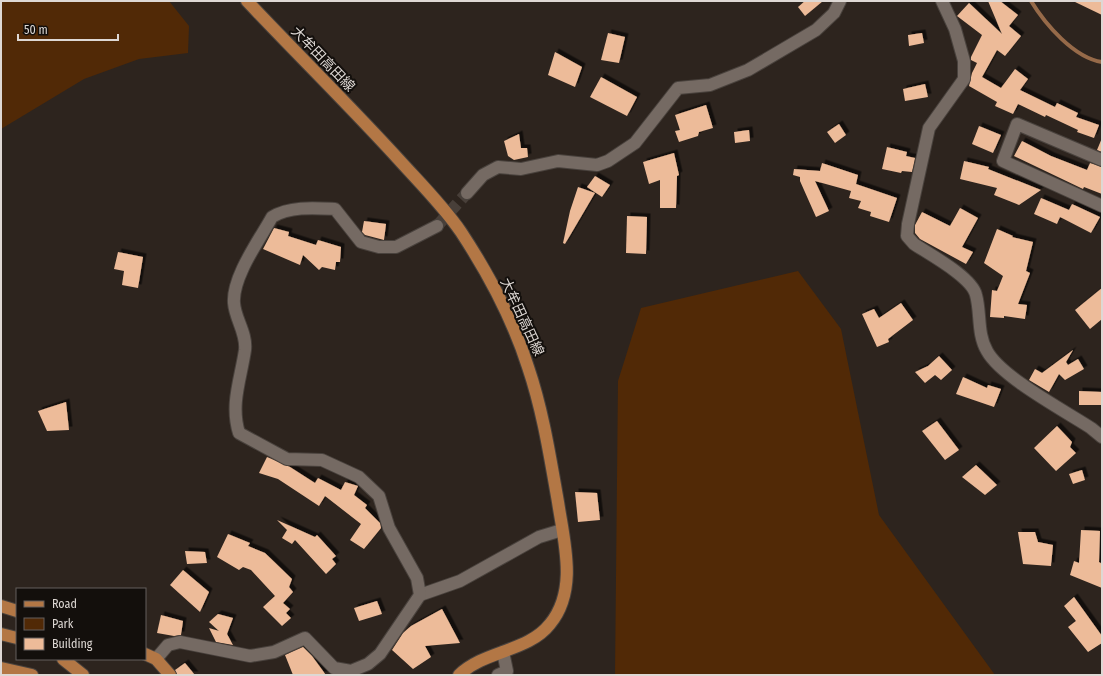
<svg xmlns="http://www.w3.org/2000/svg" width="1103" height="676" font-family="'Fira Sans Condensed','Noto Sans JP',sans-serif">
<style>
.green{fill:#512906}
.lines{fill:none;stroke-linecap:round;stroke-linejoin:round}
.stream{stroke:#966a49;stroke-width:4}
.building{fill:#edbb99;filter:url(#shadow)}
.street-tunnel{stroke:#483f39;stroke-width:12;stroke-dasharray:12 6;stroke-linecap:butt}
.street-casing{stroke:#49423d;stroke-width:14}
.primary-casing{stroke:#49423d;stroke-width:14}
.street{stroke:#756a63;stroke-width:12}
.primary{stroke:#b37745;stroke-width:12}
.labels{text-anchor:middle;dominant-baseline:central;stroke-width:4;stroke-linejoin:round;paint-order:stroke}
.street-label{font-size:14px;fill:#ded8d4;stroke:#130f0c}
</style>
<defs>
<filter id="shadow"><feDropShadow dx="3.5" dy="-3.5" stdDeviation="0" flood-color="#0009"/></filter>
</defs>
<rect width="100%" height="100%" fill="#2d241e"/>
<g class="green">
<path d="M 1,1 L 169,1 L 189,26 L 188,53 L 139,59 L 84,79 L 1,129 Z"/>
<path d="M 798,271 L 841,329 L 879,515 L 995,675 L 615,675 L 618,381 L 641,308 Z"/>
</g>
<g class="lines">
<path class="stream" d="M 1031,1 C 1045,24 1074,58 1102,62"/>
</g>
<g class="building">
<path d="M 805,1 L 823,1 L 805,16 L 798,7 Z"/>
<path d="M 988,1 L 1000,1 L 1018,15 L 1009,26 L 1021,36 L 1005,56 L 997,50 L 982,77 L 1001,88 L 1015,69 L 1028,79 L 1020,90 L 1055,107 L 1057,103 L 1078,113 L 1076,117 L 1099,125 L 1094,138 L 1077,132 L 1078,130 L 1046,115 L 1045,117 L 1018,104 L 1013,114 L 995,106 L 997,102 L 969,86 L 972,73 L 977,63 L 971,60 L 971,57 L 982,35 L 957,16 L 969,3 L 1002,34 Z"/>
<path d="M 1073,1 L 1102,1 L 1102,15 Z"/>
<path d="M 608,33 L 625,37 L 619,63 L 601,60 Z"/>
<path d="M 922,33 L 924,43 L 909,46 L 908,35 Z"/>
<path d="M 555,52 L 582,67 L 575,87 L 548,75 Z"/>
<path d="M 601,77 L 637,97 L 627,116 L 590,97 Z"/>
<path d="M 925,84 L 928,97 L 905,101 L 903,89 Z"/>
<path d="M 706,105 L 713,128 L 699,132 L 698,136 L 679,142 L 675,131 L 680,130 L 675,115 Z"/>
<path d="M 839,124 L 846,135 L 835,143 L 827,132 Z"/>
<path d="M 979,126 L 1001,135 L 993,153 L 972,144 Z"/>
<path d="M 749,130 L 750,141 L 735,143 L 734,132 Z"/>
<path d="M 519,134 L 521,148 L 527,148 L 528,157 L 514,160 L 508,156 L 504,141 Z"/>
<path d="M 1102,138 L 1102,152 L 1097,150 Z"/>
<path d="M 1022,141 L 1051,156 L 1087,170 L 1090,163 L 1102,167 L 1102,194 L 1084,187 L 1083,189 L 1014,156 Z"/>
<path d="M 887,147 L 907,152 L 906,156 L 915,158 L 912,172 L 902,171 L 901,173 L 882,169 Z"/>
<path d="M 674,153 L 679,175 L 677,176 L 676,208 L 660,208 L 660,180 L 649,184 L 643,162 Z"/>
<path d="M 964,161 L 989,167 L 988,169 L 1041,190 L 1019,205 L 994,195 L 997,188 L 960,179 Z"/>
<path d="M 822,163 L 858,175 L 856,184 L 897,198 L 889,222 L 870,216 L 871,212 L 858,208 L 861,201 L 849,198 L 851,191 L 815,181 L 829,211 L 816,217 L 800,181 L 800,177 L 793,175 L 794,169 L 820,171 Z"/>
<path d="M 595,176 L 610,185 L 602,197 L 587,187 Z"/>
<path d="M 578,187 L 595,193 L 565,244 L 563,243 L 570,211 Z"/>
<path d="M 1041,198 L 1069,210 L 1072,204 L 1100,217 L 1091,233 L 1060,217 L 1057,224 L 1034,214 Z"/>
<path d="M 960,208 L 978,218 L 962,247 L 973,252 L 966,264 L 920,239 L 915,233 L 915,225 L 922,212 L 950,226 Z"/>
<path d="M 627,216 L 647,217 L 646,254 L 626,253 Z"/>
<path d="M 364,221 L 386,224 L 384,240 L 365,235 L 362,232 Z"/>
<path d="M 274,228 L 289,232 L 288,236 L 316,245 L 318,240 L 341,247 L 340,262 L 336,262 L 335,270 L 322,267 L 319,270 L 303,255 L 300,265 L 263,249 Z"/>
<path d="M 997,229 L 1013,236 L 1012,237 L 1033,242 L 1026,271 L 1030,273 L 1018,304 L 1027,305 L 1025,319 L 1004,316 L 1004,318 L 990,317 L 992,290 L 997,291 L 1003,276 L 984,263 Z"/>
<path d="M 118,252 L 143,257 L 138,288 L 122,285 L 124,271 L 114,269 Z"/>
<path d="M 1102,288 L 1102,319 L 1090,329 L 1075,310 Z"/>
<path d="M 901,303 L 913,320 L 888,339 L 889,342 L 877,347 L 862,314 L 874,309 L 879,318 Z"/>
<path d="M 1073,350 L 1066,362 L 1068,365 L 1078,359 L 1084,369 L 1065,380 L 1059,374 L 1049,392 L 1029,380 L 1035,369 L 1042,373 Z"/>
<path d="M 939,356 L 952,370 L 941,380 L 935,375 L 925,383 L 915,372 L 928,366 Z"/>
<path d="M 963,377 L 987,388 L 988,385 L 1001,389 L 994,407 L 956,394 Z"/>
<path d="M 1079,391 L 1102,392 L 1102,405 L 1079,405 Z"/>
<path d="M 66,402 L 69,430 L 47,431 L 38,411 Z"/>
<path d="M 937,421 L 959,450 L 945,460 L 922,431 Z"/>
<path d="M 1057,426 L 1072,442 L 1070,447 L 1076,453 L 1056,471 L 1034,448 Z"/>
<path d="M 267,457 L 290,467 L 315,483 L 318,478 L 341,490 L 345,482 L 358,486 L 354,495 L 367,505 L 365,508 L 380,523 L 381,528 L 364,549 L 350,540 L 361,524 L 325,496 L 319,506 L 278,479 L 259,473 Z"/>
<path d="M 976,465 L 997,485 L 985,495 L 962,477 Z"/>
<path d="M 1082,470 L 1085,480 L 1073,484 L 1069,474 Z"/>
<path d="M 575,492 L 597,493 L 600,520 L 578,522 Z"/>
<path d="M 277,520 L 315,537 L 317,535 L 336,556 L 332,559 L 336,564 L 326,574 L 295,540 L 292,544 L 282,538 L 287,530 Z"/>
<path d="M 1081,530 L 1100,531 L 1099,562 L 1102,564 L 1102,588 L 1070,575 L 1074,561 L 1079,563 Z"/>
<path d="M 1018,532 L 1035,532 L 1038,542 L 1053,545 L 1051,566 L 1023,564 Z"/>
<path d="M 228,534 L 250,543 L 248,546 L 265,553 L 292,579 L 289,587 L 293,592 L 283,603 L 290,609 L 286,613 L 291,618 L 282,626 L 263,607 L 275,596 L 251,570 L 243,567 L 239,570 L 217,557 Z"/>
<path d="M 185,551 L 205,552 L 207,563 L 187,564 Z"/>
<path d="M 183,570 L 209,592 L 200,612 L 170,585 Z"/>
<path d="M 1074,597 L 1102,636 L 1102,643 L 1088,652 L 1068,627 L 1076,621 L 1064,606 Z"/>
<path d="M 377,601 L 382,614 L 359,621 L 354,608 Z"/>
<path d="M 442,609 L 460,643 L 425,646 L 431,657 L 413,669 L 392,650 L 403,633 L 411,626 Z"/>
<path d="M 218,614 L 233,618 L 227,634 L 233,645 L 216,642 L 209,628 L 219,631 L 209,622 Z"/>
<path d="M 161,615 L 183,621 L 181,635 L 174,636 L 157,633 Z"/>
<path d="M 303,647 L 312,656 L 326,675 L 293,675 L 285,655 Z"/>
<path d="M 185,663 L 195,675 L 177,675 L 175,670 Z"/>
</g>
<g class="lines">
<path class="street-tunnel" d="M 437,226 L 467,193"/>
<g class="street-casing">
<g id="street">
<path d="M 942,1 L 955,29 L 964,61 L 964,79 L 929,128 L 908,224 L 907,236 L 914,244 C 929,254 972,277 976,295 C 981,313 977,334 987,351 C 1001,377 1065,411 1091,428 L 1102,437"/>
<path d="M 1102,160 L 1017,124 L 1003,161 L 1102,206"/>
<path d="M 467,193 L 483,175 L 498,167 L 521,169 L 558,161 L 597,165 L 608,161 L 635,143 L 678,88 L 710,85 L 748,70 L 816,30 L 834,13 L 840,1"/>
<path d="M 420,595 L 460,581 L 539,537 L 562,530"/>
<path d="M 156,659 L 168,645 L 180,642 L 250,656 L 274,652 L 305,638 L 334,668 L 351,671 L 368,664 L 380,654 L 420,595 L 417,578 L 389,528 L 379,496 L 359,477 L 322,460 L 287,459 L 239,433 C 230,404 241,378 245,350 C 247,333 235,319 234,303 C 232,277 260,239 272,217 C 290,206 315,208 335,209 L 361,242 L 379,247 L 396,247 L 437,226"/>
<path d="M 498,675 L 507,671 L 503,652"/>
</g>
</g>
<g class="primary-casing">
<g id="primary">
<path d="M 247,1 C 298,55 351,107 401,162 C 421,184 444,207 461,232 C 488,273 513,320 528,367 C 543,411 550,457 558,502 C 564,542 578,590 550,624 C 528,652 485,650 459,675"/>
<path d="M 1,606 L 17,611"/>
<path d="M 1,634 L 17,638"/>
<path d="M 145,654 L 156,659 L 170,675"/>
<path d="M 63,659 L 83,675"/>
<path d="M 1,668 L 32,675"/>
</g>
</g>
<use href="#street" class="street"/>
<use href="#primary" class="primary"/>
</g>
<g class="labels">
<g class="street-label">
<text transform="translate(323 59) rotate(46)">大牟田高田線</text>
<text transform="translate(522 317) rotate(65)">大牟田高田線</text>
</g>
</g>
<rect width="1103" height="676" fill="none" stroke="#ded8d4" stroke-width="4"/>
<rect x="16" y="588" width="130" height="72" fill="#130f0c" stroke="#645f5c"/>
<rect x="24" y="601" width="20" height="6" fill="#b37745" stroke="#645f5c"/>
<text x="52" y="608" font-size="12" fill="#ded8d4">Road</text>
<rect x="24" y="618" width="20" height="12" fill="#512906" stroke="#645f5c"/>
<text x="52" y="628" font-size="12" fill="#ded8d4">Park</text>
<rect x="24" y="638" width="20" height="12" fill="#edbb99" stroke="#645f5c"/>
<text x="52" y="648" font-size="12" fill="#ded8d4">Building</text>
<path d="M18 34v6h100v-6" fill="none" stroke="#ded8d4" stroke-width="2"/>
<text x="24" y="34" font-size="12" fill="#ded8d4" stroke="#130f0c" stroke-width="3" paint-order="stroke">50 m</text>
</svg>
